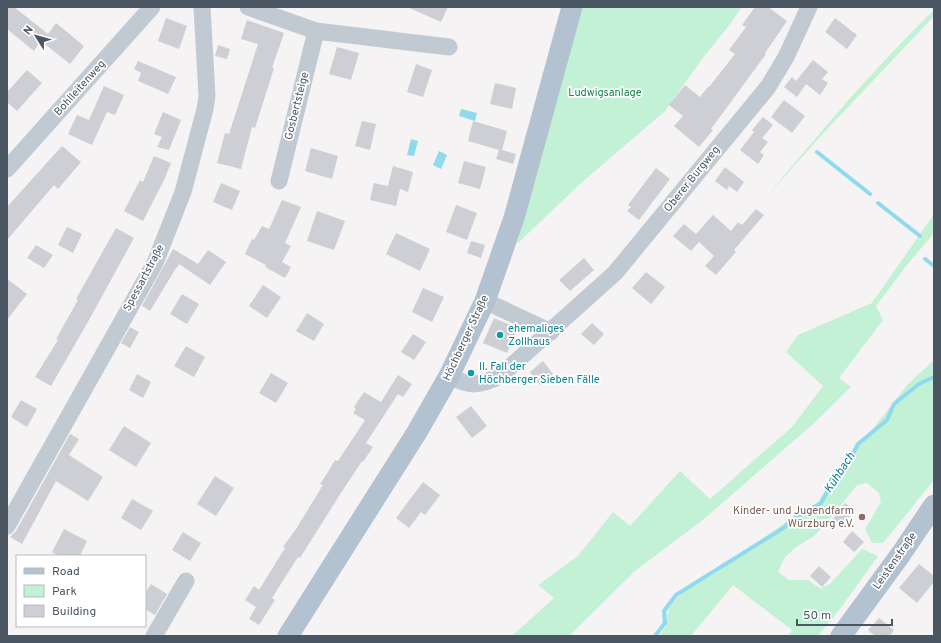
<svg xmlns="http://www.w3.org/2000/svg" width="941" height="643" font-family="Overpass,sans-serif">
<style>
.green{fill:#c3f1d5}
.water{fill:#90daee}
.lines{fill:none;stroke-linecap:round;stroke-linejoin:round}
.stream{stroke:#90daee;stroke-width:4}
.building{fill:#cdcfd5}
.minor{stroke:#c1cad2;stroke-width:17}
.major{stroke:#b3c2d1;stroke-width:21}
.culture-dot{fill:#0f9aa8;stroke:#fff;stroke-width:1.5}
.education-dot{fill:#8d6e63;stroke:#fff;stroke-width:1.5}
.labels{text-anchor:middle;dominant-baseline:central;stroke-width:3.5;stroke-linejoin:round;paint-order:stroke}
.street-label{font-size:11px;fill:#4a5661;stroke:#fff}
.park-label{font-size:11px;fill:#17864f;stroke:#fff}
.culture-label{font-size:11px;fill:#0d838f;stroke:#fff;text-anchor:start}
.education-label{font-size:11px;fill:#785e54;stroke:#fff;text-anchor:end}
.water-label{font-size:12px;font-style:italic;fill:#0c7c9b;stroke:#fff}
</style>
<rect width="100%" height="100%" fill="#f5f3f3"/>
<!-- green -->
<path class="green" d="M581,7h161l-15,21 -25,31 -37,52 -84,72 -64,61z
M934,10v6l-116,123 -50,56c53,-64 106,-127 166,-185z
M934,214v19l-27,32 -31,41 7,14 -44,58 12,9 -38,37 -109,95 -69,52 -66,65h-57l42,-38 -16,-13 40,-29 35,-44 17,14 50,-55 30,28 82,-72 31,-41 -37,-34 12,-17 74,-32z
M934,360v120l-51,63h-11l-7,-14 16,-27 -2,-9 -12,-10 -10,2 -28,35 -15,16 -19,12 -10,9 -7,15 11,8h19l16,11 -3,-3 9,-4 32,-35 16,7 -38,53 -22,27h-30l4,-6 -59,-45 -42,51h-32l7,-10 1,-11 3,-9 11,-12 35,-21 81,-59 19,-9 32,-48 28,-32 31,-40z"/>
<!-- water -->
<path class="water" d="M461,109l16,4 -2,8 -16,-5z
M411,139l7,2 -4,15 -7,-1z
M439,151l8,4 -6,14 -8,-4z"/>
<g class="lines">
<!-- stream -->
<path class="stream" d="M817,152l53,42
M878,203l42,33
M925,259l9,7
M655,636l10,-13 -1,-12 12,-16 109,-68 5,-6 31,-18 20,-36 10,-10 7,-13 29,-24 7,-16 25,-20 15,-7"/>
</g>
<!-- building -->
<path class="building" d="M7,7h7l34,27 8,-11 28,23 -14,18 -29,-23 -7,10 -27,-22z
M407,7h41l-7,15z
M755,7h13l19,14 -22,32 1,1 -55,75 2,1 -14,17 -25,-21 9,-10 -14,-11 16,-20 15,12 8,-10h1l26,-33 -6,-4 17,-23 -4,-2z
M166,18l21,8 -8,23 -21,-8z
M835,18l22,17 -10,14 -22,-17z
M247,20l37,13 -12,35h2l-19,60 -3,-1 -11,42 -24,-6 8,-30 4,1 29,-90 -17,-5z
M218,45l12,4 -3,10 -12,-3z
M337,47l22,6 -8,27 -22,-6z
M813,60l15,12 -6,7 6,4 -8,12 -14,-11 -9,13 -13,-10 8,-10 4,4z
M138,61l38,16 -8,17 -30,-13 3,-8 -7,-4z
M416,64l16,6 -9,27 -16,-5z
M27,70l15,13 -25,28 -10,-9v-10z
M495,83l21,5 -4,21 -22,-5z
M104,86l20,9 -9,20 -8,-3 -15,33 -24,-11 9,-19 12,5z
M784,100l21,16 -13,17 -21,-16z
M163,112l18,8 -12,30 -12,-3 5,-10 -8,-3z
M763,117l10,8 -11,13 6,4 -8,10 4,3 -6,9 -18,-14 14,-18 -2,-2z
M362,121l14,3 -6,26 -15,-4z
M473,121l34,10 -5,19 14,4 -3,10 -17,-5 3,-9 -31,-9z
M62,146l19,16 -23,27 -4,-4 -47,55v-33z
M311,148l27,8 -6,23 -27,-8z
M154,156l17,7 -7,17 -21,41 -19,-10 16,-31 3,2z
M464,161l22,6 -6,22 -22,-6z
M393,166l20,6 -5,20 -8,-3 -4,17 -26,-6 4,-17 14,3z
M725,167l19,15 -7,10 -8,-6 -2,4 -12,-9z
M656,168l14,11 -31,41 -12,-9 4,-4 -3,-2z
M221,183l19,8 -8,19 -19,-8z
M282,200l19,7 -16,36 6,3 -9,16 9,5 -6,11 -20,-11 1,-2 -21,-11 7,-15 2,1 8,-14 7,3z
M456,205l21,8 -10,27 -21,-8z
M756,209l8,6 -30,35 2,2 -20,23 -11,-9 9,-10 -15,-14 -8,9 -18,-15 11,-12 12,10 17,-19 18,16 7,-9 4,3z
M317,211l28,10 -11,29 -27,-9z
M67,227l15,7 -9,19 -15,-8z
M116,228l18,10 -45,82 -38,66 -16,-9 23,-37 -2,-1 22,-39 -2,-1z
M396,233l34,16 -10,22 -34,-17z
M471,241l14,4 -4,13 -14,-5z
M36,245l17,10 -9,13 -17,-10z
M173,249l25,15 10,-14 18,12 -16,23 -31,-21 -2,4h-1l-26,43 -8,-5z
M584,258l10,12 -24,21 -11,-11z
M646,272l19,15 -14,17 -19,-16z
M7,279l20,15 -20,26z
M263,285l18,12 -14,21 -18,-12z
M423,288l21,9 -12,25 -20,-10z
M182,294l17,10 -12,20 -17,-10z
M307,313l17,11 -10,17 -18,-10z
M494,318l24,10 -11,25 -24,-10z
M592,323l12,11 -10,11 -13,-11z
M130,327l9,5 -9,16 -9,-5z
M413,334l13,8 -12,18 -13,-8z
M186,346l19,11 -11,20 -20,-11z
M543,361l10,13 -13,11 -10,-13z
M271,373l17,10 -12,20 -17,-10z
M137,374l14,8 -8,16 -14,-8z
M398,375l14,9 -9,13 -5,-3 -32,49 7,4 -10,15 -1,-1 -23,35 -39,62 -2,-1 -26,41 3,2 -16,25 -10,-6 7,-12 -11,-7 9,-14 5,4 26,-42 -2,-1 13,-18 27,-44 -3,-1 8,-12 7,-12 3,1 27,-41 -12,-7 3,-4 -2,-2 10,-15 17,10z
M21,400l16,9 -10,18 -16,-10z
M471,406l16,20 -15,12 -16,-21z
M124,426l27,17 -15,24 -27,-17z
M70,434l9,5 -10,16 34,22 -15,24 -32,-20 -34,63 -12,-7 6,-6z
M215,476l19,12 -18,28 -19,-12z
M423,482l17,13 -15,20 -4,-3 -12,16 -13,-10z
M132,499l21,12 -12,19 -20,-12z
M845,503l9,7 -11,16 -10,-7z
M64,529l23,12 -7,15h-21l-7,-4z
M852,531l12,11 -10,10 -11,-10z
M183,532l18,11 -11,18 -18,-11z
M919,564l15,12v6l-17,21 -18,-15z
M819,566l12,11 -9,10 -12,-11z
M151,584l16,10 -12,21 -10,-6v-16z
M879,618l15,12 -4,6h-15l-7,-6z"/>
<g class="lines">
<!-- minor -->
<path class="minor" d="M248,7l68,24 133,16
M7,169l145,-162
M279,181l37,-150
M485,301l66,31
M449,376c21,11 30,10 51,0l115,-103 153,-186 18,-30 23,-50
M7,526l148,-263 28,-71 22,-83 2,-13 -5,-89
M154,636l32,-55"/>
<!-- major -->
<path class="major" d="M288,636l129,-204 32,-56 36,-75 29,-83 58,-211
M841,636l60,-82 33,-49"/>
</g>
<!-- markers -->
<g class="culture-dot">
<circle cx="500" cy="335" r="4"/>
<circle cx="471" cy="373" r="4"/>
</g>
<circle class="education-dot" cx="862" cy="517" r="4"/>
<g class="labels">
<!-- street labels -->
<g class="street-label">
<text transform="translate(80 88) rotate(-48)">Bohlleitenweg</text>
<text transform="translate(297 106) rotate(-76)">Gosbertsteige</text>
<text transform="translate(692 179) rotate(-51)">Oberer Burgweg</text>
<text transform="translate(144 278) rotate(-62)">Spessartstraße</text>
<text transform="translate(466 338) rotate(-65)">Höchberger Straße</text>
<text transform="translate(895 561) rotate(-55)">Leistenstraße</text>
</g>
<!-- park labels -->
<g class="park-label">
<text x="605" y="93">Ludwigsanlage</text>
</g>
<!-- culture labels -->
<g class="culture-label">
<text x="508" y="329">ehemaliges<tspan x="508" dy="13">Zollhaus</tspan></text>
<text x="479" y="367">II. Fall der<tspan x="479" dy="13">Höchberger Sieben Fälle</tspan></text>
</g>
<!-- education labels -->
<g class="education-label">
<text x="854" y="511">Kinder- und Jugendfarm<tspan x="854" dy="13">Würzburg e.V.</tspan></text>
</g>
<!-- water labels -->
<g class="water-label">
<text transform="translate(840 473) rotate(-57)">Kühbach</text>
</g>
</g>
<!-- border -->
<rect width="941" height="643" fill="none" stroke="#4a5661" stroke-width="16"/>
<!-- legend -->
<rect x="16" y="555" width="130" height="72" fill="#ffffff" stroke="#b7bbc0"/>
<rect x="24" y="568" width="20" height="6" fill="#b3c2d1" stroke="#b7bbc0"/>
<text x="52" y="575" font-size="12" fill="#4a5661">Road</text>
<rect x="24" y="585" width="20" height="12" fill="#c3f1d5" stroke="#b7bbc0"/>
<text x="52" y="595" font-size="12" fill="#4a5661">Park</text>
<rect x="24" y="605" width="20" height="12" fill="#cdcfd5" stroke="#b7bbc0"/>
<text x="52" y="615" font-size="12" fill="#4a5661">Building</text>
<!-- north arrow -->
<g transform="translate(36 36) rotate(307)" stroke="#ffffff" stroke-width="3" paint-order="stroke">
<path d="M0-3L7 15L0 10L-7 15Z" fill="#4a5661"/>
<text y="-6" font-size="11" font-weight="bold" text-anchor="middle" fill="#4a5661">N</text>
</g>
<!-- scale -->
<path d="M797 619v6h95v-6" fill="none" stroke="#4a5661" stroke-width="2"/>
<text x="803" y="619" font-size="12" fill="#4a5661" stroke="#ffffff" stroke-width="3" paint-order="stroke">50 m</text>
</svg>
